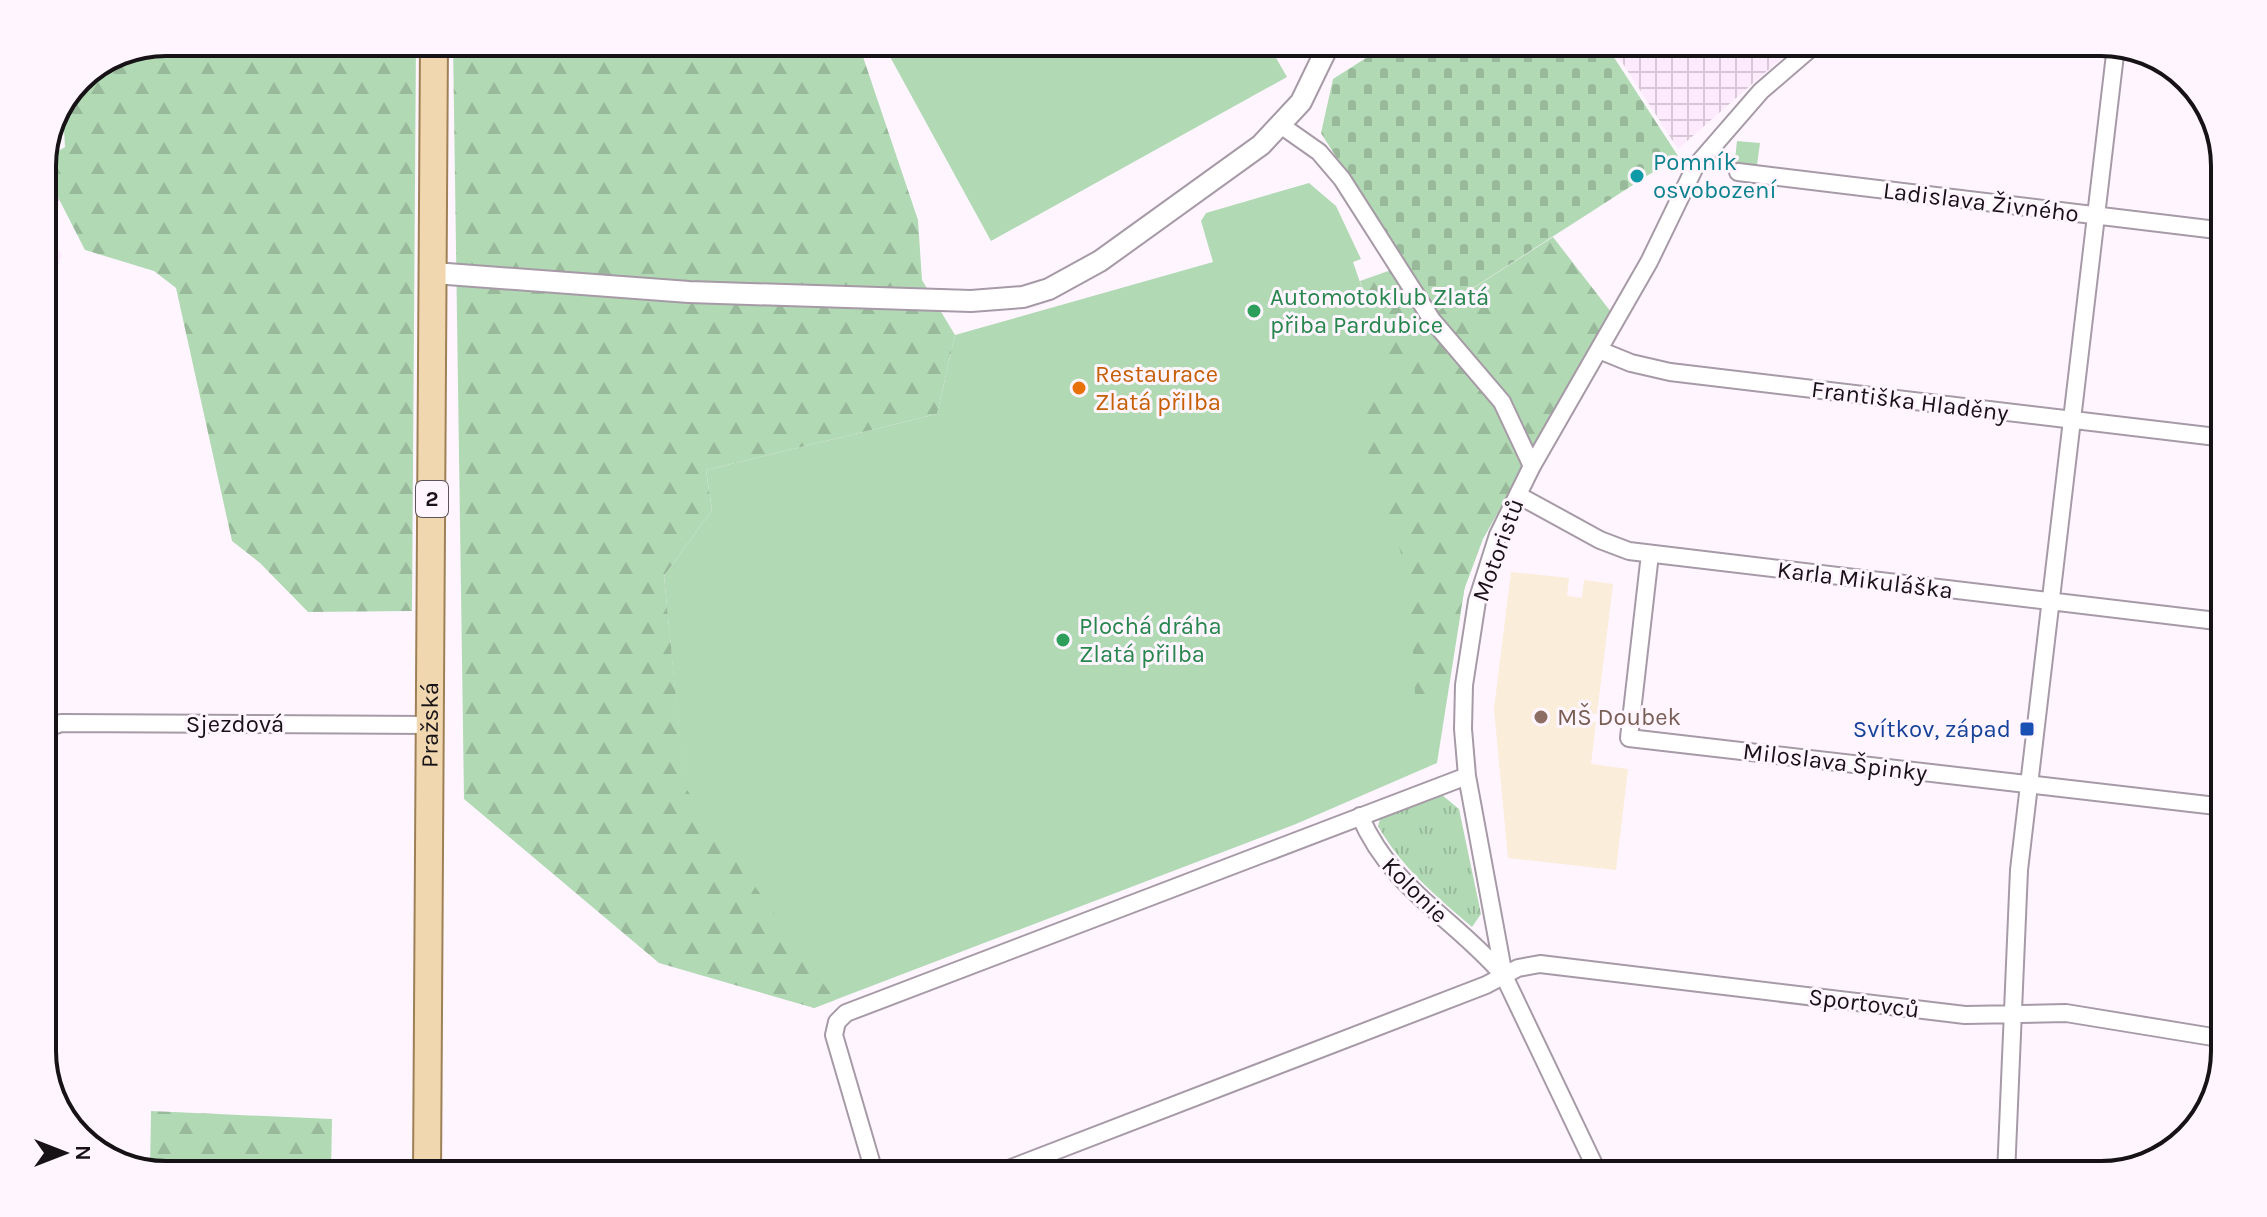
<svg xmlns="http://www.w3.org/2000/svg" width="2267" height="1217" font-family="Karla,sans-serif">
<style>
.industrial{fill:url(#industrial-grid)}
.education{fill:#faedd9}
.grass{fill:#b1d9b4}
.forest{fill:url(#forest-firs)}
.cemetery{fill:url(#cemetery-stones)}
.park{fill:url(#park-tufts)}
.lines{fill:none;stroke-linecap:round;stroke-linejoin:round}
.minor-casing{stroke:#a69aa6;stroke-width:20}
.tertiary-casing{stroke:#a69aa6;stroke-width:24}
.primary-casing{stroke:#9e8056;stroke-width:30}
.minor{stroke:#fff;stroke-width:16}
.tertiary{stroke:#fff;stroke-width:20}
.primary{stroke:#f1d7af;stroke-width:26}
.culture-dot{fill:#0f9aa8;stroke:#fff5ff;stroke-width:3}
.leisure-dot{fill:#2e9e5b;stroke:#fff5ff;stroke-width:3}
.food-dot{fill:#e8710a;stroke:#fff5ff;stroke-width:3}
.education-dot{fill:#8d6e63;stroke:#fff5ff;stroke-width:3}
.transit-dot{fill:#1a4fb4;stroke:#fff5ff;stroke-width:3}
.labels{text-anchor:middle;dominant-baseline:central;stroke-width:6;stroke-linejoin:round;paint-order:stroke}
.shield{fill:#fff5ff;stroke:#5c565c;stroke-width:2}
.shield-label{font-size:22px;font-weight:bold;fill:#161216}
.culture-label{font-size:24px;fill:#0d838f;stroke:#fff5ff;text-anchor:start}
.street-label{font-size:24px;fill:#161216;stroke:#fff5ff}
.leisure-label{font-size:24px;fill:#27864d;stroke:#fff5ff;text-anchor:start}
.food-label{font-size:24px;fill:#c56008;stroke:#fff5ff;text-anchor:start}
.education-label{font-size:24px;fill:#785e54;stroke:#fff5ff;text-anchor:start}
.transit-label{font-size:24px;fill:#164399;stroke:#fff5ff;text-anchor:end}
.rim{fill:none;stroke:#161216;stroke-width:4}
</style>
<defs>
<pattern id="industrial-grid" width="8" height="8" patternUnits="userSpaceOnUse" patternTransform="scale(2)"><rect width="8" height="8" fill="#fdeafc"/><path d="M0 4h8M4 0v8" fill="none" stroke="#d8c8d7"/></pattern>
<pattern id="forest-firs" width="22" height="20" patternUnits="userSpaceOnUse" patternTransform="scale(2)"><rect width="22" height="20" fill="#b1d9b4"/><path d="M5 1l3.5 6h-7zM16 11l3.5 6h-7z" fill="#98b99a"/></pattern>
<pattern id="cemetery-stones" width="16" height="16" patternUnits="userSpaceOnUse" patternTransform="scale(2)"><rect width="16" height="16" fill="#b1d9b4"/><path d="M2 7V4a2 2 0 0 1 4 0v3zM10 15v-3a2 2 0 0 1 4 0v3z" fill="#98b99a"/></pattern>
<pattern id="park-tufts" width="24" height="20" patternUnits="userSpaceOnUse" patternTransform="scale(2)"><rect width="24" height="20" fill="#b1d9b4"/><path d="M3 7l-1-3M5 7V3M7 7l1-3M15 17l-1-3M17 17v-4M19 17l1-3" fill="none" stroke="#98b99a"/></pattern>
</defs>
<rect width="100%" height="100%" fill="#fff5ff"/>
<!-- industrial -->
<path class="industrial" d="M1609,42h191l-122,107z
M42,189l18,1 -5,54 7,11 -10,24 -10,-1z"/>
<!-- education -->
<path class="education" d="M1511,572l58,6 -2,18 15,2 2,-18 29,4 -16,130 -9,-1 -1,8 9,1 -5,42 37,5 -12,101 -108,-12 -14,-149z"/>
<!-- grass -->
<path class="grass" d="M887,42h380l20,35 -296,164 -108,-197z
M1737,141l23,2 -5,37 -22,-2z
M1309,183l27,23 25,53 -8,3 9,26 120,190 -45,285 -141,61 -482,184 -114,-60 -36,-372 48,-66 -6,-40 231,-56 18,-79 258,-73 -12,-41 5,-8z"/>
<!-- forest -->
<path class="forest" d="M167,42h249l-4,569 -104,1 -48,-49 -28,-22 -56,-253 -22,-17 -69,-21 -43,-84v-5l23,-14 -2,-35 16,-34z
M453,42h405l60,178 4,60 33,55 -18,79 -231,56 6,40 -48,66 21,211 150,213 -21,8 -155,-45 -195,-164z
M1553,237l58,75 -128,227 -19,51 -17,104 -31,18 -7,-134 -52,-160 31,-43 -28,-94 31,-11 16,28 18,21z
M151,1111l181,8 -1,56h-164l-17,-4z"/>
<!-- cemetery -->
<path class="cemetery" d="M1391,42h213l74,114 -244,157 -113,-180 12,-54z"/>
<!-- park -->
<path class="park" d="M1442,795l17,14 22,105 -9,13c-37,-32 -70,-59 -94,-101l2,-7z"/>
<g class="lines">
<!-- minor casing -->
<g class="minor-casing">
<path id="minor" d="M1282,126l37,26 23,27 90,141 70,82 30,64
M1738,172l487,59
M1599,350l32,13 39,9 555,66
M1518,495l82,45 29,11 596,71
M1650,554l-21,184 596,69
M42,730l19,-7 369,2
M1360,816c32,74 93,101 143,159
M875,1175l-41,-140 3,-13 9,-9 621,-237
M993,1175l493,-190 32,-17 22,-4 425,51 101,-2 159,26
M1599,1175l-95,-199 -37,-200 -4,-47 1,-44 13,-84 21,-66 34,-69 117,-204 46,-95 66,-76 57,-49
M2006,1175l13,-305 97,-824"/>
</g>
<!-- tertiary casing -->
<g class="tertiary-casing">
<path id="tertiary" d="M434,273l255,19 282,9 52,-4 26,-8 51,-28 161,-116 40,-43 29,-60"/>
</g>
<!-- primary casing -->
<g class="primary-casing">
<g id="primary">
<path id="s1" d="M427,1175l7,-1133"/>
</g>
</g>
<!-- minor -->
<use href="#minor" class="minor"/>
<!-- tertiary -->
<use href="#tertiary" class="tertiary"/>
<!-- primary -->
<use href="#primary" class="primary"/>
</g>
<!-- markers -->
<circle class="culture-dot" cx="1637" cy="176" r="8"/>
<g class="leisure-dot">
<circle cx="1254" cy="311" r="8"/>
<circle cx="1063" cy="640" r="8"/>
</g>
<circle class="food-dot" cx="1079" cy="388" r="8"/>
<circle class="education-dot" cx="1541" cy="717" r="8"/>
<rect class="transit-dot" x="2019" y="721" width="16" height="16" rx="4"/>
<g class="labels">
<!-- shield labels -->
<rect class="shield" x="416" y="481" width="32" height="36" rx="6"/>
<g class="shield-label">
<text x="432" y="499">2</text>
</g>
<!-- culture labels -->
<g class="culture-label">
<text x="1653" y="162">Pomník<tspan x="1653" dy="28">osvobození</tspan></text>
</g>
<!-- street labels -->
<g class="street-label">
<text transform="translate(1981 202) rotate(7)">Ladislava Živného</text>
<text transform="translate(1910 401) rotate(7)">Františka Hladěny</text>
<text transform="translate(1498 550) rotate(-70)">Motoristů</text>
<text transform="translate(1865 580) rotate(7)">Karla Mikuláška</text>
<text x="235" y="724">Sjezdová</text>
<text stroke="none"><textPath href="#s1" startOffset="450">Pražská</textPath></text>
<text transform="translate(1835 762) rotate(7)">Miloslava Špinky</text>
<text transform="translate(1415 890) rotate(45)">Kolonie</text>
<text transform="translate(1864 1003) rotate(7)">Sportovců</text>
</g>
<!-- leisure labels -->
<g class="leisure-label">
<text x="1270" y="297">Automotoklub Zlatá<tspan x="1270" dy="28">přiba Pardubice</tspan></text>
<text x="1079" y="626">Plochá dráha<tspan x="1079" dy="28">Zlatá přilba</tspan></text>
</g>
<!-- food labels -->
<g class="food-label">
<text x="1095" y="374">Restaurace<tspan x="1095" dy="28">Zlatá přilba</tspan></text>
</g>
<!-- education labels -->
<g class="education-label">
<text x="1557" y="717">MŠ Doubek</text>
</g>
<!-- transit labels -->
<g class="transit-label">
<text x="2011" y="729">Svítkov, západ</text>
</g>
</g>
<!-- crop -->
<path d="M0 0H2267V1217H0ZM166 56H2101A110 110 0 0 1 2211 166V1051A110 110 0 0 1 2101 1161H166A110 110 0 0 1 56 1051V166A110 110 0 0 1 166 56Z" fill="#fff5ff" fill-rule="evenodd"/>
<path class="rim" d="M166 56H2101A110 110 0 0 1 2211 166V1051A110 110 0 0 1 2101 1161H166A110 110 0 0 1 56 1051V166A110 110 0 0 1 166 56Z"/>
<!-- north arrow -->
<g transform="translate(64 1153) rotate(90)" stroke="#fff5ff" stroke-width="6" paint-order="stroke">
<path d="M0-6L14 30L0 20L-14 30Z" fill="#161216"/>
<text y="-12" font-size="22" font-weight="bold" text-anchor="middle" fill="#161216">N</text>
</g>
</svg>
